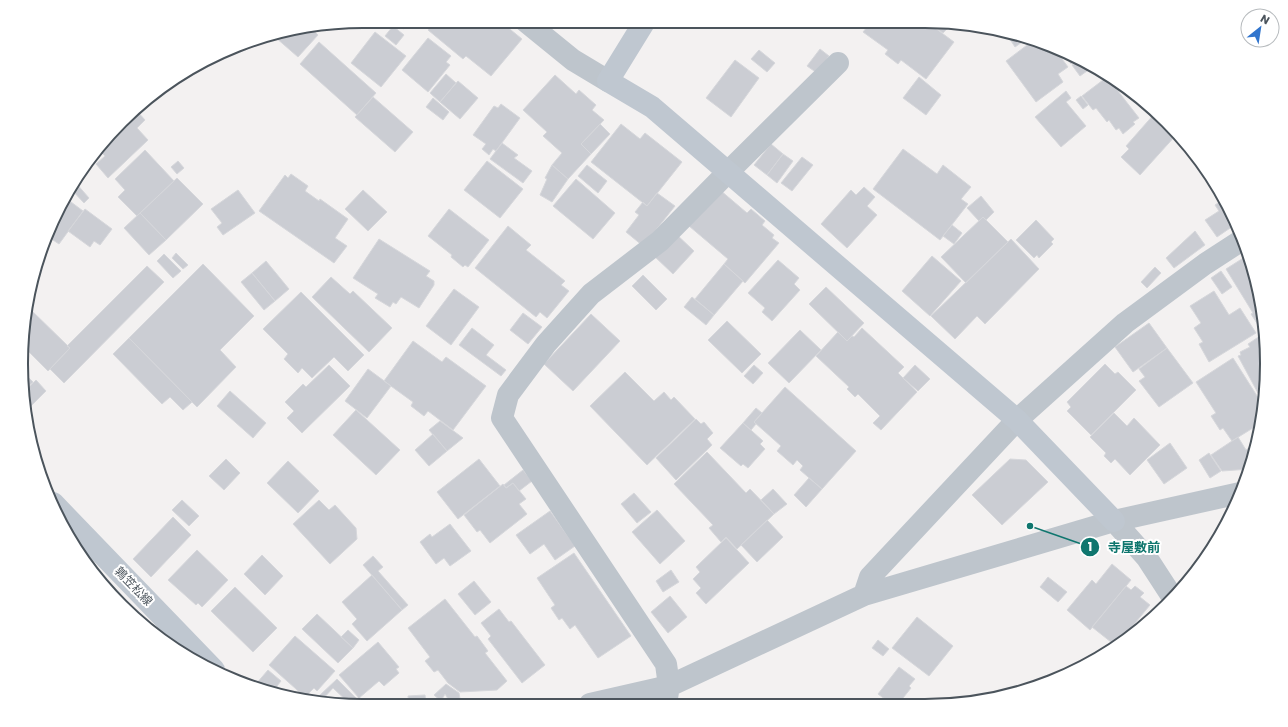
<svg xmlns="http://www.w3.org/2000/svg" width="1288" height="727" font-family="Poppins,'Noto Sans JP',sans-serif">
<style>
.building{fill:#cbcdd3;stroke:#d6d7db}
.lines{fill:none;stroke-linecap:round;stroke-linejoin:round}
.street{stroke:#bec5cc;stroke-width:22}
.secondary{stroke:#bfc7d0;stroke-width:22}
.labels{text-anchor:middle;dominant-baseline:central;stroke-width:4;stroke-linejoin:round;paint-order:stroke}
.street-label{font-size:12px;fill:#4b545c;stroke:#fff}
.rim{fill:none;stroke:#4b545c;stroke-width:2}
.leader{fill:none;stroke:#0f766e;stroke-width:1.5}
.callout-dot{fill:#0f766e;stroke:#fff;stroke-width:1.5}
.mark-label{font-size:12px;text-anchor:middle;font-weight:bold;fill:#fff}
.callout-label{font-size:13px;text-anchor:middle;font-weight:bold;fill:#0f766e;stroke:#fff;stroke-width:4;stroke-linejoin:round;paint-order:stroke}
</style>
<rect width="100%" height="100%" fill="#f3f1f1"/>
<!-- building -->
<path class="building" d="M392,21h18l-6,8z
M436,21h64l22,18 -31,37 -25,-20 -3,3 -35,-29z
M871,22h56l27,20 -28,37 -25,-19 -3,4 -13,-10 3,-4 -25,-18z
M927,22h20l6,1 -10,10z
M393,26l11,9 -8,10 -11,-9z
M312,29l6,6 -20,22 -23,-20 2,-2z
M375,32l31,24 -25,31 -30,-24z
M1006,33l22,5 -13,9z
M428,38l23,18 -5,6 4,3 -22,27 -26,-22z
M1035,39l19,9 14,19 -10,7 5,8 -27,20 -30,-41z
M319,42l57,51 -19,22 -57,-51z
M820,49l9,7 -12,17 -10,-7z
M759,50l16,13 -8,9 -16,-13z
M1062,52l16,7 -7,5z
M735,60l24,18 -28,39 -25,-19z
M1080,60l14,6 -14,10 -8,-11z
M446,74l10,9 -16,19 -10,-9z
M555,75l21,19 3,-4 17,15 -4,5 12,10 -23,24 10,10 -23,25 -16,-14 10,-12 -19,-17 4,-4 -24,-22z
M919,77l22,18 -15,20 -23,-17z
M1107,77l32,41 -6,4 2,2 -12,10 -4,-6 -3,2 -7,-10 -2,2 -11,-14 -3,2 -11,-14z
M458,81l20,17 -18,21 -20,-17z
M1066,91l5,7 -5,4 20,24 -25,21 -26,-30z
M1131,92l16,12 -5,4z
M1081,96l7,9 -5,4 -7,-9z
M373,97l40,35 -18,20 -40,-35z
M433,98l16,14 -6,8 -17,-13z
M501,104l19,14 -24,33 -3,-2 -4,6 -7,-6 4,-5 -13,-9 21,-29 4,2z
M137,111l8,9 -8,8 11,12 -40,38 -12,-14 9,-8 -5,-5z
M1156,112l21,22 -37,41 -19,-18 8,-8 -3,-3z
M600,124l10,10 -19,20 -10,-10z
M621,124l19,15 5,-6 37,29 -35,44 -56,-44z
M502,143l16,12 -4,3 18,13 -9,12 -33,-24z
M771,144l12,10 -16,21 -13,-10z
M903,149l34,25 6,-9 28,22 -10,12 7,5 -28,36 -67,-51z
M145,150l29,31 -37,35 -19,-19 7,-7 -10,-11z
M783,154l10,7 -16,22 -10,-8z
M802,157l11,8 -21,26 -11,-8z
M178,161l6,7 -7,6 -6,-7z
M487,161l36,28 -23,29 -36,-28z
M552,165l16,14 -16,23 -12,-7 7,-16 -2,-1z
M587,165l20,16 -9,12 -20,-17z
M291,174l17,12 -3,5 14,10 1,-2 28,20 -13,19 12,8 -13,17 -75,-52 26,-36 3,3z
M177,178l26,26 -37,36 -26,-27z
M576,179l39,34 -22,26 -40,-33z
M75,182l14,16 -5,5 -13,-14z
M864,187l11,10 -8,9 10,9 -30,33 -26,-24 30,-34 5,5z
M238,190l17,23 -32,22 -6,-8 5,-4 -11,-14z
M363,190l24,22 -19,19 -23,-22z
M720,190l27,23 4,-4 14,12 -3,4 12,10 -2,3 7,5 -34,40 -21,-19 4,-5 -39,-33z
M657,193l18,13 -32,40 -17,-14 13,-17 -4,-3 8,-10 4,4z
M981,196l13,16 -8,8 -3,-3 -4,4 -12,-13z
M67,199l16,12 -24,33 -9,-6z
M1224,199l8,13 4,12 -19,13 -12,-17 14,-9 -4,-6z
M85,209l27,20 -12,16 -6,-4 -4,6 -22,-16z
M449,209l40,31 -21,27 -3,-2 -2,2 -12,-10 1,-2 -24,-19z
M140,213l26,27 -17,15 -25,-27z
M983,217l25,25 -42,41 -25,-26z
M1036,220l18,19 -3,3 2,2 -14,14 -2,-3 -3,3 -18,-18z
M952,225l10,8 -8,11 -11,-8z
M508,226l23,19 -5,5 39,31 -4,4 8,6 -22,27 -7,-6 -4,5 -61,-49z
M1195,231l10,14 -31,23 -8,-10z
M674,232l20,19 -21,23 -20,-19z
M379,239l51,32 -4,5 8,5v4l-15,23 -18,-11 -5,7 -3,-2 -3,5 -15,-9 3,-4 -25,-16z
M1011,239l28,30 -54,55 -8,-8 -22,23 -24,-23z
M176,253l12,12 -5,4 -11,-11z
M164,254l17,17 -8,7 -16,-17z
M1248,255l7,20 9,55 -2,1 -11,-17 2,-1 -27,-44z
M932,256l29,25 -31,35 -28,-25z
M778,260l21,18 -5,6 6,6 -28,31 -10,-9 3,-4 -17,-15z
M266,261l23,28 -14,12 -23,-28z
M203,264l51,52 -34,34 16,17 -39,40 -68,-69z
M724,264l19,17 -29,34 -19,-16z
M147,266l17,16 -100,101 -14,-14 20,-21 -3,-2z
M1155,267l6,6 -14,15 -6,-6z
M1221,271l11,16 -10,7 -11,-16z
M252,273l23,28 -11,9 -23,-28z
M643,275l24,24 -11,11 -24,-24z
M331,277l19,17 3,-3 39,37 -23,24 -57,-55z
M826,287l38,36 -17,18 -38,-37z
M454,289l25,18 -28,38 -25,-19z
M1214,291l15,24 11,-7 16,25 -47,29 -10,-18 4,-2 -9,-14 7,-5 -11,-17z
M301,292l63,63 -16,16 -14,-14 -22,21 -10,-10 -4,5 -14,-14 4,-5 -25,-25z
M692,297l22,18 -8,10 -22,-18z
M29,308l41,40 -22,23 -23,-23z
M523,313l19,14 -14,17 -18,-14z
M591,314l29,27 -47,50 -29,-27z
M727,321l34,33 -19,19 -34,-33z
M1149,323l18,25 -34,24 -18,-25z
M472,328l22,17 -8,10 20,15 -5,6 -42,-31z
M862,328l42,39 -6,6 19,19 -36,38 -8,-7 7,-7 -22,-22 -3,3 -8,-8 2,-2 -33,-31 22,-24 9,9 5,-5 2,1z
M800,330l21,20 -32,33 -21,-20z
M1263,334l3,7 -1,48 -7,4 -20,-37 3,-1 -1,-3 10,-5 -2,-3z
M129,338l63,64 -9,8 -13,-13 -8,7 -49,-50z
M413,341l29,21 4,-5 40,29 -33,44 -25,-19 -4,5 -13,-10 2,-4 -29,-21z
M1167,348l26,35 -34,24 -20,-26 6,-4 -6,-8z
M1233,358l31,49 -3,16 -29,18 -9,-13 -3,2 -9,-14 5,-3 -20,-31z
M1105,364l10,10 3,-2 18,18 -45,45 -24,-24 4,-4 -4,-5z
M329,365l21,21 -48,47 -15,-15 7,-7 -9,-9 18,-18 3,3z
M754,365l9,8 -10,11 -9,-8z
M915,365l15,14 -12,12 -15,-13z
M368,369l23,17 -24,32 -22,-17z
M23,372l10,10 -10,9 -1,-5z
M625,372l29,29 10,-9 7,8 3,-3 21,22 -48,46 -57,-59z
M36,380l10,11 -18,18 -5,-16z
M785,387l71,64 -34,38 -22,-19 3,-4 -6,-6 -4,5 -16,-14 4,-5 -27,-24z
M230,391l36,32 -13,15 -36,-32z
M756,408l6,5 -8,9 2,2 -5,6 -8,-7z
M356,410l44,40 -24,25 -43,-40z
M1114,413l13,13 7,-8 26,27 -30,30 -15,-16 -4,4 -7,-7 2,-3 -16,-16z
M696,419l5,5 3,-2 9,11 -6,6 5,6 -36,35 -20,-22z
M440,421l23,17 -16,13 -18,-21z
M743,423l20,18 -3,3 5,5 -17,19 -5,-4 -2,2 -21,-18z
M433,434l14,17 -18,15 -14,-16z
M1238,437l8,13 4,-3 3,5 -8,6 5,9v2l-28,2 -11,-16z
M1170,443l17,25 -23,16 -17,-24z
M707,452l39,41 4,-4 24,25 -37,35 -11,-12 -5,5 -12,-14 4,-3 -39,-41z
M1209,453l12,18 -11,7 -11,-18z
M226,459l14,14 -16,17 -15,-14z
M479,459l21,27 -42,33 -21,-27z
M1010,459l16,1 22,22 -46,43 -30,-30z
M288,461l31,30 -21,22 -31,-30z
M523,470l9,11 -13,10 -6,-8 -7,5 -2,-3z
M809,478l13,11 -16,18 -12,-12z
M513,483l13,16 -7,5 8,10 -37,29 -10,-13 -3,2 -13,-17 39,-31 3,4z
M773,489l14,15 -13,10 -13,-14z
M634,493l17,19 -14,11 -16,-19z
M182,500l17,16 -10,10 -17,-16z
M319,500l10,10 6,-5 21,23 1,11 -27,25 -37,-40z
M657,510l28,31 -25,23 -28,-32z
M550,511l25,35 -20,14 -11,-16 -14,10 -14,-19z
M173,517l18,18 -40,42 -18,-18z
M767,520l16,17 -26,25 -16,-17z
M450,524l21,27 -21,15 -6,-8 -8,6 -16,-22 10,-8 2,3z
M726,538l23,25 -43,41 -10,-11 5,-5 -8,-9 7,-7 -4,-5z
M197,550l31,30 -26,27 -4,-4 -2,2 -28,-25z
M574,553l57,83 -33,22 -23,-33 -5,4 -8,-11 -3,2 -8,-12 4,-3 -18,-27z
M262,555l21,21 -18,19 -21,-21z
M373,556l10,11 -5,4 30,34 -6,5 -39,-45z
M1112,564l19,16 -41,50 -23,-20 25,-30 4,4z
M671,570l8,12 -16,10 -7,-11z
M372,575l30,35 -35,31 -15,-17 5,-5 -15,-17z
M1048,577l19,15 -9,10 -18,-15z
M474,581l17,21 -16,13 -17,-21z
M104,586l16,14h-1l-13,-11z
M1126,586l5,4 4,-4 9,7 -4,4 10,8 -34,41 -24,-19z
M235,587l42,41 -24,24 -42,-41z
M670,596l17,21 -19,16 -17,-21z
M445,599l30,38 2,-1 11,15 -3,2 22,28 -10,9 -37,2 -12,-9 -10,-13 -4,2 -9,-11 5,-4 -22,-29z
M499,609l10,13 2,-1 34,44 -23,18 -34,-44 3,-3 -10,-13z
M317,614l36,34 -15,15 -36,-34z
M917,617l36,29 -24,30 -37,-28z
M348,630l11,10 -6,8 -12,-11z
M295,636l40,35 -18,20 -3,-3 -9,9 -36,-32z
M878,640l11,9 -6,7 -11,-8z
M378,642l21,25 -3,2 3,4 -15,13 -5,-5 -20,17 -20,-23z
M899,667l16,12 -6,7 2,2 -12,15h-9l-12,-9z
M268,670l13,11 -4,5 1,2 -2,4 -18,-3 1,-2 -3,-3z
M337,679l19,19 -6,6 -17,-16 -11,12 -3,-4z
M446,684l13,9 2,12h-12l-2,-8 -2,-3 -4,7 -7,-6z
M425,695l1,9 -17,1 -1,-9z"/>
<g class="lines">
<!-- street -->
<path class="street" d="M525,21l48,39 35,21
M1114,521l33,37 26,40
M864,595l6,-18 147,-157 108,-97 80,-59 37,-24
M590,704l79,-18 195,-91 250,-74 126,-28
M666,704l3,-18 -3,-22 -164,-246 6,-23 38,-51 45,-50 69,-53 68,-69 110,-109"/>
<!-- secondary -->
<path class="secondary" d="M645,21l-37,60 44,26 365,313 97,101
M53,503l161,167"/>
</g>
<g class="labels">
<!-- street labels -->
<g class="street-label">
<text transform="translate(134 586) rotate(46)">鶉笠松線</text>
</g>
</g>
<!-- crop -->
<path d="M0 0H1288V727H0ZM363 28H925A335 335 0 0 1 1260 363V364A335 335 0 0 1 925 699H363A335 335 0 0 1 28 364V363A335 335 0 0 1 363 28Z" fill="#fff" fill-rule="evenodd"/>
<path class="rim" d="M363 28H925A335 335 0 0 1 1260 363V364A335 335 0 0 1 925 699H363A335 335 0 0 1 28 364V363A335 335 0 0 1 363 28Z"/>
<!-- callouts -->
<path class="leader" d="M1030 526L1090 547"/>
<g class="callout-dot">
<circle cx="1030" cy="526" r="4"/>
<circle cx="1090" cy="547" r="10"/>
</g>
<g class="mark-label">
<text x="1090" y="551">1</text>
</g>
<g class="callout-label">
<text x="1134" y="552">寺屋敷前</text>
</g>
<!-- north arrow -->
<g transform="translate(1260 28) rotate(30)"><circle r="19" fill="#ffffff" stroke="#b7bbbe"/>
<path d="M0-3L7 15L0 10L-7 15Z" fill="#3175cd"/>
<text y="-6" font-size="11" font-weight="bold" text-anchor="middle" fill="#4b545c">N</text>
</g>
</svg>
